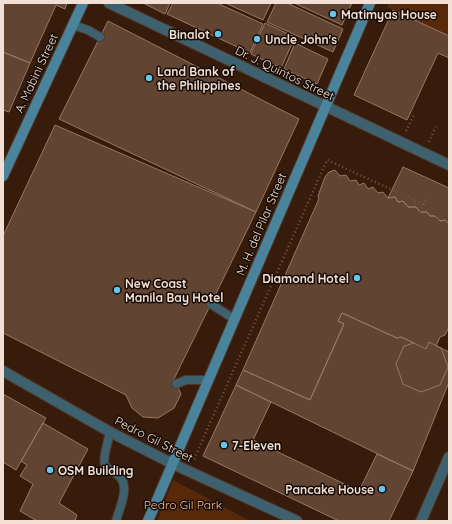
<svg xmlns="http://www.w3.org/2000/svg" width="452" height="524" font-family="Quicksand,sans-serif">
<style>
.green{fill:#572908}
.building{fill:#624433;stroke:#987765}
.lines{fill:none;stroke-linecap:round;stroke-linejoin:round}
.service-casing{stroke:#513728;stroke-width:10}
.minor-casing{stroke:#513728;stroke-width:12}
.tertiary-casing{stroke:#513728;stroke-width:12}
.secondary-casing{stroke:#513728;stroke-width:12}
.path{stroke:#705749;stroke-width:2.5;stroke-dasharray:1 3;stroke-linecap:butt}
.service{stroke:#3e6170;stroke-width:8}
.minor{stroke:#3e6170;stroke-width:10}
.tertiary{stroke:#3e6170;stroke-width:10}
.secondary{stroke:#4a839c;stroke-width:10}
.poi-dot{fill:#64c5ee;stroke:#160a04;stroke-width:1.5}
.labels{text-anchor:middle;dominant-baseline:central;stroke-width:3;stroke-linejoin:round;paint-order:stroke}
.poi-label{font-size:12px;font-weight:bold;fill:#f2e0d6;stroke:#160a04;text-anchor:start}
.street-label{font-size:12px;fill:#f2e0d6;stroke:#160a04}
.park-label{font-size:12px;fill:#f9bf9e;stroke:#160a04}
</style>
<rect width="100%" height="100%" fill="#371c0c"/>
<!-- green -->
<path class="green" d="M389,3h60v33l-62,-29z
M173,480l77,41h-93z"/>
<!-- building -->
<path class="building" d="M3,3h64l-2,6 -9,-4 -26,58 -27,-11z
M143,3h27l-5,11z
M173,3h44l46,21 -13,29 -83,-39z
M225,3h46l-8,17z
M276,3h11l56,26 -10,23 -66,-30z
M294,3h58l-10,22z
M393,10l56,26v22l-11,-5 -31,67 -53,-25z
M108,21l191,98 -43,93 -197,-93z
M265,23l30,14 -14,31 -30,-14z
M295,43l33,16 -11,25 -33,-15z
M3,52l27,11 -21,49 -6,-2z
M55,125l201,87 -82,167 7,15 -7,14 -16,10 -15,-1 -11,-9 -6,-13 -123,-62v-97z
M403,167l46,21v36l-4,-4 -5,1 -5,-5h-5l-3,-4h-7l-4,-5h-8l-5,-6 -5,1 -3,-5 -7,1z
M335,170l5,6 6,-1 4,6 6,-1 3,5 5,-2 4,6 5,-2 5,6 5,-1 5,6 7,-1 3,5 5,-1 5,6h8l4,5h7l3,4h5l5,5 5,-1 4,4v103l-4,8 -5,2 -4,9 5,2 7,19 -8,18 -19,7 -18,-8 -7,-20 8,-18 10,-3 -13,-6 -4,1 -55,-25 -4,8 6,3 -34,76 -67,-30 75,-169 1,-3 -1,-2 7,-19 4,-5z
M342,313l55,25 4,-1 25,12 3,-7 20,10v30l-36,89 -177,-86 7,-15 67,30 34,-76 -6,-3z
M236,385l35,17 -18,38 106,51 18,-37 36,17 -24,50h-50l-136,-65z
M3,394l43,24 -30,52 -13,-8z
M43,423l45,26 -29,54 18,12 -2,6h-38l-17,-10 13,-27 -13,-8 7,-11 -6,-4z"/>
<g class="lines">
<!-- service casing -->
<g class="service-casing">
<path id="service" d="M73,25l15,5 12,7
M211,304l23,15
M176,384l10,-4h22
M110,432c-1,6 -8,28 -5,33 3,5 11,8 15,12 10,11 -1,32 -4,44"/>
</g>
<!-- minor casing -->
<g class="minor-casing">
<path id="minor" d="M109,3l340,162
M421,521l28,-64"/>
</g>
<!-- tertiary casing -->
<g class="tertiary-casing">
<path id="tertiary" d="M3,371l107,61 63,32 124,57"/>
</g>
<!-- secondary casing -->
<g class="secondary-casing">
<path id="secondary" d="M3,176l80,-173
M148,521l222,-518"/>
</g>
<!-- path -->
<path class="path" d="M406,131l8,-16
M429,142l7,-16
M420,212l8,-18
M194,459l133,-299 96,44"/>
<!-- service -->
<use href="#service" class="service"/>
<!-- minor -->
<use href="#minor" class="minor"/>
<!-- tertiary -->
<use href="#tertiary" class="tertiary"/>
<!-- secondary -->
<use href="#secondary" class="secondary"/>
</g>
<!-- markers -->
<g class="poi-dot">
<circle cx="333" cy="14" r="4"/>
<circle cx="218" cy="34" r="4"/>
<circle cx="257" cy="39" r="4"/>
<circle cx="149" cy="78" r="4"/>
<circle cx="357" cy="278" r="4"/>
<circle cx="117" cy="290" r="4"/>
<circle cx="224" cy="445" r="4"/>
<circle cx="50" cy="470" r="4"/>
<circle cx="382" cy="489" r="4"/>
</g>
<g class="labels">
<!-- poi labels -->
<g class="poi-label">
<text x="341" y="14">Matimyas House</text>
<text x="210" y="34" text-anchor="end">Binalot</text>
<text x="265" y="39">Uncle John's</text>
<text x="157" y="71">Land Bank of<tspan x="157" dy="14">the Philippines</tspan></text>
<text x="349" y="278" text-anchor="end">Diamond Hotel</text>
<text x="125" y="283">New Coast<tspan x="125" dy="14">Manila Bay Hotel</tspan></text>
<text x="232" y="445">7-Eleven</text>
<text x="58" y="470">OSM Building</text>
<text x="374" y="489" text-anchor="end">Pancake House</text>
</g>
<!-- street labels -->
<g class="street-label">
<text transform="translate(36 73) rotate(-65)">A. Mabini Street</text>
<text transform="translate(285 73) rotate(26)">Dr. J. Quintos Street</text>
<text transform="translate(261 224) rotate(-67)">M. H. del Pilar Street</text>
<text transform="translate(154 439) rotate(27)">Pedro Gil Street</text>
</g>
<!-- park labels -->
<g class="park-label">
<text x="183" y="504">Pedro Gil Park</text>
</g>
</g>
<!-- border -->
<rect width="452" height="524" fill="none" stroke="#f2e0d6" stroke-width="8"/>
</svg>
